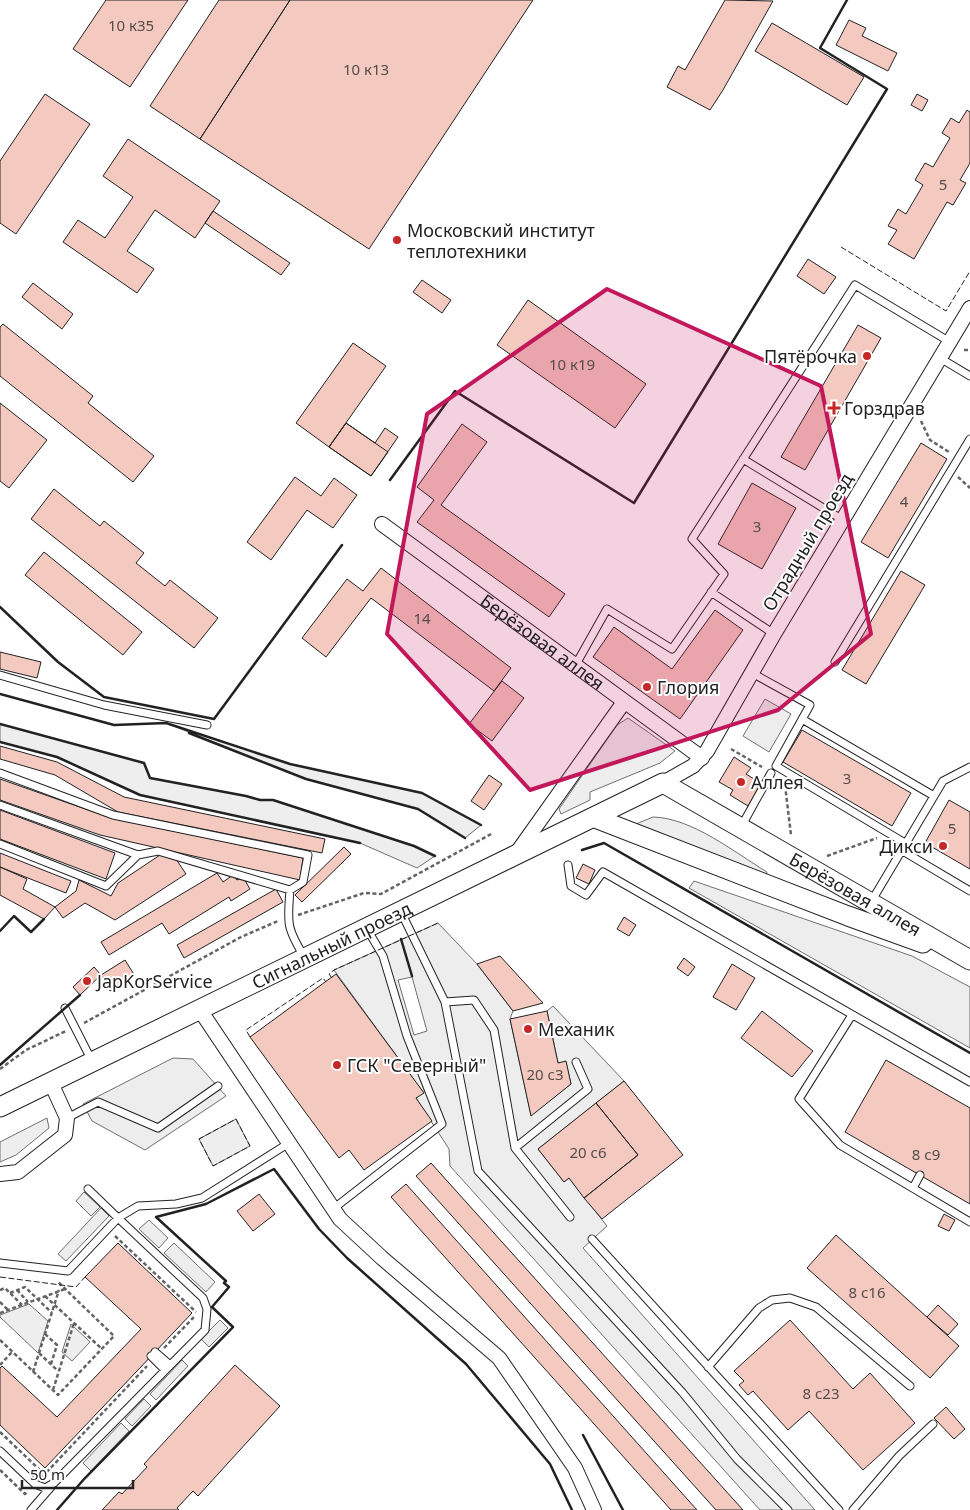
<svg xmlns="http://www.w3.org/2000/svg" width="970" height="1510" font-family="'Noto Sans',sans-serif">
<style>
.green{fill:#eee;stroke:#6f6f6f}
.parking{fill:#ededed;stroke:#6f6f6f;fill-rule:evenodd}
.building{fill:#f3c9c0;stroke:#222}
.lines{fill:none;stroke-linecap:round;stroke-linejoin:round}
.service-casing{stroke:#222;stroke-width:9}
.minor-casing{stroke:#222;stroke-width:16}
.secondary-casing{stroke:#222;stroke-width:21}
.path{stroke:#646464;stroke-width:2.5;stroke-dasharray:4 2.5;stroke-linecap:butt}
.service{stroke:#fff;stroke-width:7}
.minor{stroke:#fff;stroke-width:14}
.secondary{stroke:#fff;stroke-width:19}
.fence{stroke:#222;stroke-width:1;stroke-dasharray:6 2.5;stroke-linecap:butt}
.wall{stroke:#222;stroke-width:2.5}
.marked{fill:#c2185b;fill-opacity:0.2;stroke:#c2185b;stroke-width:4;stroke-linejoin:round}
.poi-dot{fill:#c62828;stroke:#fff;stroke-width:2}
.labels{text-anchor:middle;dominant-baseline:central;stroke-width:4;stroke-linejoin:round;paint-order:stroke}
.number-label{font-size:15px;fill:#564c4a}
.poi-label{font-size:18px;fill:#222;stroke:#fff;text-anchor:start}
.street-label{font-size:18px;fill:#222;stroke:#fff}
</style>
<rect width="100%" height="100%" fill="#fff"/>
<!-- green -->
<path class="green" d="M628,718l47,33 -15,12 -70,29v8l-29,14 -2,-5 58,-84z
M166,723l124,41 132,29 59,32 -16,13 -47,-29 -112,-30z
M0,724l144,39 6,15 96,18 14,4h13l141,46 21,10 -18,12 -57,-25 -220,-48 -83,-38 -57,-15z
M653,817c39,1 81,35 114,55l-1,4 -130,-52z
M47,1118l2,10 -33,27 -16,7v-20z
M236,1119l14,27 -37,20 -14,-27z
M29,1304l19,17 -10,32 -38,-36v-2z
M71,1324l19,18 -18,19 -10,-9z"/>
<!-- parking -->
<path class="parking" d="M765,699l26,15 -22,38 -26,-16z
M694,881l218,75 58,31v61l-281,-160z
M438,923l39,41 36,47 -3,8 21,96 40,-31 -5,-22 -8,1 -11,-52 6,-5 71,75 -86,68 26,33 5,-4 38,48 -24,22 232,262h-55l-310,-344 -1,-17 -33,-51 7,-6 -89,-122zM412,977l15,54 -13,4 -16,-55z
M173,1058l20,1 33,37 -81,54 -53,-29 -9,-17z
M84,1192l16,15 -9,9 -15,-15z
M101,1208l8,8 -43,45 -8,-7z
M149,1220l19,18 -9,10 -20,-19z
M174,1243l41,39 -9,10 -42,-39z
M220,1320l8,8 -19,19 -8,-8z
M182,1360l6,6 -32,34 -6,-6z
M144,1399l7,7 -19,20 -7,-7z
M121,1423l8,8 -38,40 -8,-8z"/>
<!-- building -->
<path class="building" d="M106,0h82l-58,87 -57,-38z
M219,0h71l-90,139 -50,-33z
M290,0h243l-164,249 -169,-110z
M725,0l48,1 -50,89 -13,20 -43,-23 11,-21 7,4z
M849,20l17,8 -4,8 35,17 -9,18 -52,-26z
M772,23l92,54 -17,28 -92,-54z
M45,94l45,30 -74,110 -16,-11v-62z
M917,94l11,6 -6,11 -11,-6z
M967,110l3,2v51l-10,17 6,3 -13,22 -6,-3 -33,57 -26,-15 9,-14 -9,-4 10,-17 8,5 17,-29 -8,-5 10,-17 8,4 17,-29 -8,-5 9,-15 8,5z
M128,139l92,62 -25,37 -40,-28 -28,41 27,18 -17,24 -74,-51 15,-22 27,18 28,-41 -30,-21z
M213,211l77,52 -9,12 -76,-52z
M808,259l28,18 -12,17 -27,-18z
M422,280l29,20 -9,13 -29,-21z
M33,283l40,31 -11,15 -40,-32z
M528,300l118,84 -31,44 -118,-83z
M3,324l90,72 -5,7 66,53 -21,26 -133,-106v-49z
M858,325l23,13 -76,132 -24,-13z
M353,343l33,23 -57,81 -33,-24z
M0,403l47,37 -38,48 -9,-7z
M346,423l29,20 10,-15 13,9 -27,39 -42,-29z
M346,423l42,29 -17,24 -42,-29z
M462,424l25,18 -46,63 124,89 -16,23 -132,-95 17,-22 -17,-13z
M921,443l26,16 -59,99 -27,-16z
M295,477l26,19 13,-18 23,17 -24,33 -26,-18 -36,50 -24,-18z
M752,483l44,25 -34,61 -44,-25z
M54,489l46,37 4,-5 40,32 -8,10 29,23 5,-6 48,38 -24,30 -163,-129z
M44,552l98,80 -19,23 -98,-80z
M381,568l130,100 -17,23 -123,-93 -45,59 -24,-19 45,-59 16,12z
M901,571l24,14 -59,99 -24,-14z
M715,610l28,20 -63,89 -87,-62 21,-30 58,42z
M0,652l41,10 -4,16 -37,-9z
M502,681l22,17 -32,43 -23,-17z
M802,730l109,63 -19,33 -109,-64z
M0,746l57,16 67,35 201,42 -3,14 -204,-41 -63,-37 -55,-16z
M734,757l17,11 -5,6 16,10 -14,22 -18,-11 3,-5 -14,-8z
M489,775l13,9 -18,26 -13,-9z
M0,779l111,39 192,40 -3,22 -200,-45 -100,-35z
M949,800l21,12v57l-45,-26z
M0,810l115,43 -9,26 -106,-40z
M344,847l7,7 -49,48 -7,-7z
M0,853l71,28 -5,12 -66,-26z
M160,855l16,4 10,15 -71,46 -30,-17 -22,15 -8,-11 21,-16 3,-11 32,16 7,-13z
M583,864l12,6 -6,14 -13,-6z
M0,867l27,12 -4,10 32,18 -11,12 -44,-24z
M217,873l6,9 10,-7 4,5 6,-3 7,12 -19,12 -2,-4 -60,37 -7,-11 -53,32 -8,-13z
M276,889l7,13 -99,56 -7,-13z
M624,917l12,8 -7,11 -12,-7z
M500,956l43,47 -30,8 -36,-47z
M684,958l11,9 -7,9 -11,-8z
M125,960l10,16 -25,15 -9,-16z
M732,964l23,14 -19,32 -23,-13z
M94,967l7,8 -21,20 -7,-8z
M336,974l88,119 -8,5 16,23 -68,49 -15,-20 -10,8 -89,-121z
M547,1011l11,52 8,-2 5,23 -40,32 -21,-97z
M762,1011l51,40 -21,26 -51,-39z
M886,1060l84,48v96l-125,-72z
M624,1081l59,74 -81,64 -18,-21 54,-43 -42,-52z
M596,1103l42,52 -54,43 -15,-20 -5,4 -26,-33z
M431,1163l312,347h-27l-300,-334z
M406,1184l291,326h-26l-280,-313z
M259,1194l16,20 -22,17 -16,-20z
M944,1214l11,6 -6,11 -11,-5z
M836,1235l123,111 -29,32 -123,-110z
M118,1243l74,70 -147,155 -45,-43v-57l2,-2 55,51 84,-88 -56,-52z
M938,1305l20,19 -10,11 -21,-18z
M790,1320l63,69 17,-16 45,50 -52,47 -54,-59 -21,19 -35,-39 -5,4 -9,-10 5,-4 -10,-10z
M235,1365l45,41 -82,90 -5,-5 -16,17 2,2h-77l17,-18 3,2 25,-27 -3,-3z
M946,1407l19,22 -11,10 -20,-21z"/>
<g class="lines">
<!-- service casing -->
<g class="service-casing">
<path id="service" d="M940,358l30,18
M743,459l100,61
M711,592l63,42
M835,662l135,-223
M575,666l32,-57 65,40 52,-75 -32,-35 163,-254 95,57
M752,673l58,32 -34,61 129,77
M0,675l104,30 103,20
M802,719l132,77
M0,773l113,42 195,40 -5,27 -13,8 -132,-39 -20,4 -138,-50
M741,827l30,-54
M0,844l106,42 32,-31
M901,850l69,41
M568,865l3,21 15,9 17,-23 367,210
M290,890c-3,34 -3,39 15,68
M871,902l72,-121 27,-14
M401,912l44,90 33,169 204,221 55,67 51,51
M445,1002l29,-2 20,30 21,118 55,69
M65,1008l27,53
M852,1015l-53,84 41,46 130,77
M67,1118l31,-16 60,26 60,-42
M515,1148l73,-59 -12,-27
M913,1188l7,-13
M88,1189l30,29 20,-12 38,-2 26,-6 87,-55
M333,1209l109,-85 -35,-88 -24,-80 -16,-27
M592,1239l247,271
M0,1263l68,8 50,-53 85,80 4,11 -2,21 -151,153 -9,5 -10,-4 -35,-33
M155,1352l15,13
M151,1356l14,14
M708,1367l51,-59 13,-8 18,-2 26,9 94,79
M31,1510l20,-23
M853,1510l46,-54 34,-32"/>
</g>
<!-- minor casing -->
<g class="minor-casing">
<g id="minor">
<path id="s1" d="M382,524l320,234"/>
<path d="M663,783l30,-17 14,-15 67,-117 196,-326"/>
<path d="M516,854l108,-152"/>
<path d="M200,1010l140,209 42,39 117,100 76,110 19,42"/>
<path d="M0,1174l18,-2 47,-37 2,-17 -16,-35"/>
</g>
</g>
<!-- secondary casing -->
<g class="secondary-casing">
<g id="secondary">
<path d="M595,818l253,98 75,27"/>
<path id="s2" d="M0,1107l663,-324 307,177"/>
</g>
</g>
<!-- path -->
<path class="path" d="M964,350h6
M921,421l9,19 19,12
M958,477l12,11
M731,749l31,18
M785,785l6,50
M827,856l50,-18
M298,915l66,-22 17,1 112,-61
M84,1023l157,-86 37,-16
M0,1069l26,-19 40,-19
M115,1236l81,76
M0,1290l5,-2 17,17
M17,1290l11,12
M10,1293l15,-6 27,26
M45,1296l57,53
M0,1302l8,8
M0,1313l65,-24
M45,1334l12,11 -6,19
M0,1340l58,55 56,-59 -57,-55
M164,1348l31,-32
M39,1353l19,18
M0,1365l12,-13
M33,1372l26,-82
M53,1390l21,-67
M0,1432l44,42
M0,1470l25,24 3,-3
M42,1477l105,-111"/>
<!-- service -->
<use href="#service" class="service"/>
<!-- minor -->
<use href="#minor" class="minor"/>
<!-- secondary -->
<use href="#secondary" class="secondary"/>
<!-- fence -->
<path class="fence" d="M841,247l105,64 24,-40
M332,978l-3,-4 5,-4 104,-47
M250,1037l-4,-7 77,-52 3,4
M236,1119l14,27 -37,20 -14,-27z
M0,1277l76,10 9,-10"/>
<!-- wall -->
<path class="wall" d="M390,480l65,-89 179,112 253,-414 -67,-41 27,-48
M0,607l58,55 46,35 110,22 128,-174
M0,694l114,31 52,-2 124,41 132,29 59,32
M0,724l144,39 6,15 96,18 14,4h13l141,46 21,10
M189,733l117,46 112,30 47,29
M0,742l57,15 83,38 220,48
M582,850l22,-7 366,210
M0,931l14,-15 17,16 13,-13
M401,939l11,37
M0,1065l80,-70
M583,1435l40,75
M57,1510l28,-32 148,-151 -21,-20 17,-20 -5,-4 2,-2 -70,-64 50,-13 68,-35 45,60 28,29 119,106 84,100 22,46"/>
</g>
<!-- marked area -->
<path class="marked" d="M607,289l214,97 50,248 -93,76 -248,80 -143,-156 40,-220z"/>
<!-- markers -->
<g class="poi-dot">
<circle cx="397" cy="240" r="5"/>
<circle cx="867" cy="356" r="5"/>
<path d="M831.5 400.5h5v5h5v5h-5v5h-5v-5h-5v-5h5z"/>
<circle cx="647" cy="687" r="5"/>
<circle cx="741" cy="782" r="5"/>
<circle cx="943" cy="846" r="5"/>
<circle cx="87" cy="981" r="5"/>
<circle cx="528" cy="1029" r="5"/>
<circle cx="337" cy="1065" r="5"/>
</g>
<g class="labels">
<!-- number labels -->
<g class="number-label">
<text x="131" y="25">10 к35</text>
<text x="366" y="69">10 к13</text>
<text x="943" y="184">5</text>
<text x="572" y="364">10 к19</text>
<text x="904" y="501">4</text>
<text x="757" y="526">3</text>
<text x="422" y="618">14</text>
<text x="847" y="778">3</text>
<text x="952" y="828">5</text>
<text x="545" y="1074">20 с3</text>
<text x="588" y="1152">20 с6</text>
<text x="926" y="1154">8 с9</text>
<text x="867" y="1292">8 с16</text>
<text x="821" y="1393">8 с23</text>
</g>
<!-- poi labels -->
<g class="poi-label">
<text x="407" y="230">Московский институт<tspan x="407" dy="21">теплотехники</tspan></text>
<text x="857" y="356" text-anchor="end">Пятёрочка</text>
<text x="844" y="408">Горздрав</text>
<text x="657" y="687">Глория</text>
<text x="751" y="782">Аллея</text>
<text x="933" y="846" text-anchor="end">Дикси</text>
<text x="97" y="981">JapKorService</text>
<text x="538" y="1029">Механик</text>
<text x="347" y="1065">ГСК "Северный"</text>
</g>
<!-- street labels -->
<g class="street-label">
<text transform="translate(807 542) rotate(-59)">Отрадный проезд</text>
<text stroke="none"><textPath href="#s1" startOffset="199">Берёзовая аллея</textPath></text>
<text stroke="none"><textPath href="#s2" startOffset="960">Берёзовая аллея</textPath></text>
<text stroke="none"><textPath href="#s2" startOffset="369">Сигнальный проезд</textPath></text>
</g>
</g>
<!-- scale -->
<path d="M22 1480v8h111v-8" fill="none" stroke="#222222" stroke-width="2.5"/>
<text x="30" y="1480" font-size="15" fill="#222222" stroke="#ffffff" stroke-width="4" paint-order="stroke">50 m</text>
</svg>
